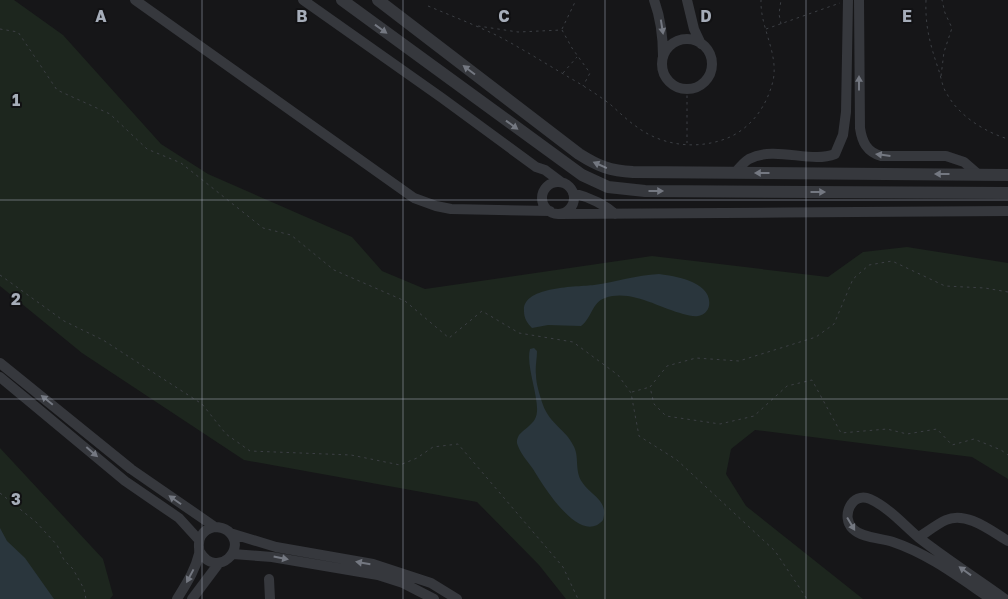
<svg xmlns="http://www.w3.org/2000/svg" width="1008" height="599" font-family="'Golos Text',sans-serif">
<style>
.green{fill:#1d261e}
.water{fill:#2a363d}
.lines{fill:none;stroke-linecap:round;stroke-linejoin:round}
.path{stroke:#3c3f44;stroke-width:1;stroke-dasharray:2.5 4;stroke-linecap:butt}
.minor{stroke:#36383d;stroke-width:10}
.tertiary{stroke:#36383d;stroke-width:12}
.oneway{fill:#747881}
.grid{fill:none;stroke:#a6adb9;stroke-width:1;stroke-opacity:0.55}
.grid-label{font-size:16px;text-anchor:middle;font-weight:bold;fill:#a6adb9;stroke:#111113;stroke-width:4;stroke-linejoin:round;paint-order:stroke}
</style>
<rect width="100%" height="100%" fill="#161618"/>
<!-- green -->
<path class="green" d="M0,0h14l49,35 98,109 47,30 144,63 30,34 43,18 227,-33 176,21 35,-25 44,-5 101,16v216l-36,-22 -217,-27 -24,19 -5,25 20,32 117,93h-297l-27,-34 -62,-63 -233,-42 -162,-107 -82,-67z
M0,448l103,111 10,36 -3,4h-110z"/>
<!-- water -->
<path class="water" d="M659,274c16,2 54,8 50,32 -1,5 -5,9 -11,10 -4,1 -10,-1 -15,-2 -24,-6 -52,-25 -78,-16 -13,4 -13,20 -24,28l-33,-1 -16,3c-5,-5 -8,-10 -8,-17 -2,-25 53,-24 70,-26 22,-3 42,-10 65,-11z
M534,348l3,3c0,8 -2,16 -1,24 0,9 4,21 7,30 7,19 23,25 30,40 7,11 1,25 9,37 9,14 27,18 21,38 -23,27 -60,-35 -70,-51 -5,-7 -12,-15 -15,-23 -2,-4 -1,-7 1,-11 5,-6 12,-9 16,-16 8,-14 -10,-51 -5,-70z
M0,528l7,13 18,17 29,41h-54z"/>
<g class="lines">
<!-- path -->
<path class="path" d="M926,0c-1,26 4,44 12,68 3,8 4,19 9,26 12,22 38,38 61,45
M428,6c24,10 47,19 70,30 21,11 42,24 62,36 17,10 36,21 51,33 9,8 17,16 26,22 27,20 63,23 93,10 23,-11 37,-32 43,-56 6,-28 -13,-53 -12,-81
M781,24l-2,-10 2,-14
M478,26l40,6 44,-2
M0,29l18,3 39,58 53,24 37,35 34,14 82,65 28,7 43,35 71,31 44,37 33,-27 37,22 54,9 45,33 13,18 8,43 38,24 98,91 32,48
M562,29l14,-29
M766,29l74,-26
M562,30l10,18 18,25 -7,13
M563,73l14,-16
M941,76l3,-24 8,-24 -7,-15 -3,-13
M687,89v54
M0,275l64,46 39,19 99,64 24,30 24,17 101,4 49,10 17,-7 16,-11 25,-3 105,123 15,32
M1008,292l-23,-4 -40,-2 -53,-25 -23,4 -16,14 -19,45 -18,13 -77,24 -43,-3 -29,8 -17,21 4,17 12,12 54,8 34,-8 33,-30 25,-6 29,53 46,-4 20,5 30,-5 15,16 22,-6 27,11 7,5
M632,392l18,-5
M0,493l36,29 21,23 7,15 9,9 11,20 2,10"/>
<!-- minor -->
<path class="minor" d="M135,0l279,198 22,8 15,3 99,2
M303,0l139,98 94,69 9,3 16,12
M654,0c7,19 9,36 9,56
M687,0l7,29 7,15
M859,0l1,128c2,14 7,24 21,28h65l18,6 15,13
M662 64a25 25 0 1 1 50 0a25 25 0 1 1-50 0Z
M735,173c4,-5 9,-11 14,-14 27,-14 61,5 86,-5l8,-19 3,-23 2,-112
M542 198a16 16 0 1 1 32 0a16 16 0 1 1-32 0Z
M573,193c15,4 30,10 42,21
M559,214c150,0 299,-3 449,-3
M0,363l131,106 84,58
M0,377l125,104 54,37 20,22
M230,533l46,14 97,17 58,19 26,16
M919,537c8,-5 18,-13 27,-17 21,-9 45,11 62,21
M233,554l39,3 106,18 25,8 31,16
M269,579l1,20
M177,599c9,-15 18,-28 22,-45 1,-6 -2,-12 2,-18 3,-5 8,-8 13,-9 5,0 10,1 14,4 21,17 -11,49 -28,21
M192,599l27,-36
M991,599c-31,-21 -62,-45 -98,-57 -12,-4 -31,-4 -40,-13 -13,-12 -1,-38 17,-30 18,8 33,25 48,38 28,22 58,41 87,62"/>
<!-- tertiary -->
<path class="tertiary" d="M342,0l240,175 26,12 37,4 363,2
M378,0l201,154c19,12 31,17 54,18l375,3"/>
</g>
<!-- one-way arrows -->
<defs><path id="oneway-solid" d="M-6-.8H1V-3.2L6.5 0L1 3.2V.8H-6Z" transform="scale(1.25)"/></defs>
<g class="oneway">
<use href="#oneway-solid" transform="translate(662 27) rotate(81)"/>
<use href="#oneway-solid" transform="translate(381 29) rotate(36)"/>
<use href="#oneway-solid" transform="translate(469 70) rotate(-143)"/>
<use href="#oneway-solid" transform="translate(859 83) rotate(-90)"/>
<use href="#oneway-solid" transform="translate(512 125) rotate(36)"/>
<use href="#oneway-solid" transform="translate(883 155) rotate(-173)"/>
<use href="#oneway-solid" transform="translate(600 165) rotate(-156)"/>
<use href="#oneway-solid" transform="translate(762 173) rotate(-180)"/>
<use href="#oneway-solid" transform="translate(942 174) rotate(-180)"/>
<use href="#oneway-solid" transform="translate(656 191)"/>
<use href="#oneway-solid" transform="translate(818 192)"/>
<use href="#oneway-solid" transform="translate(47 400) rotate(-141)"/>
<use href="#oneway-solid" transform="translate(92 452) rotate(41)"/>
<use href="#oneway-solid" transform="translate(175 500) rotate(-145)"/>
<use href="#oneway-solid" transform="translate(851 524) rotate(59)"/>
<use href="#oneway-solid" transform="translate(281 558) rotate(11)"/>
<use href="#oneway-solid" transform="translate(363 563) rotate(-170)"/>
<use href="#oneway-solid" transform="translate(965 571) rotate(-144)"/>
<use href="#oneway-solid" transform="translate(190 576) rotate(118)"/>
</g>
<!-- grid -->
<path class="grid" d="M202,0v599M403,0v599M605,0v599M806,0v599M0,200h1008M0,399h1008"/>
<g class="grid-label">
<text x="101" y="22">A</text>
<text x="302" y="22">B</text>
<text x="504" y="22">C</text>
<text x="706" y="22">D</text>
<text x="907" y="22">E</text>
<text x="16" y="106">1</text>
<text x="16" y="305">2</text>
<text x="16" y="505">3</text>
</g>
</svg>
